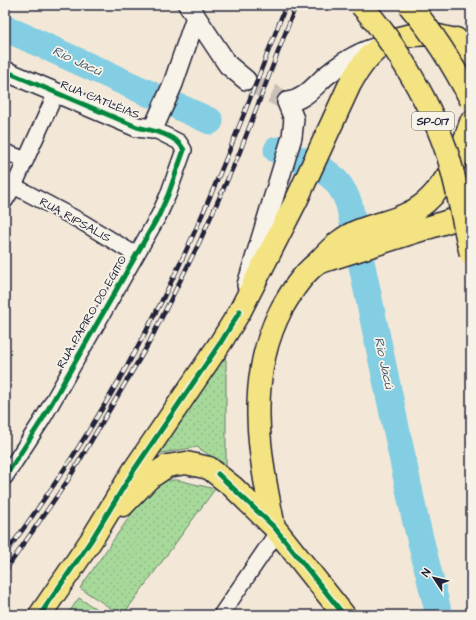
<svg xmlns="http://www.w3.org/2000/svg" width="476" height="620" font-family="'Architects Daughter',sans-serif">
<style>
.grass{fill:url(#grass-dots);stroke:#647e6a}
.garden{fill:#a7d99a;stroke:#647e6a}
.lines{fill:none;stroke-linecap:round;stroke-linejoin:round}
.river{stroke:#83cee3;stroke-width:27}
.tertiary-tunnel{stroke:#c9c0b8;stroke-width:19;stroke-dasharray:19 10;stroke-linecap:butt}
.minor-casing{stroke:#22223b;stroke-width:18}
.tertiary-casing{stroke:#22223b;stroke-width:22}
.primary-casing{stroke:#22223b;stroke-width:25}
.minor{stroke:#f7f3e8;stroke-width:15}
.tertiary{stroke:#f7f3e8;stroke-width:19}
.primary{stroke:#f4e382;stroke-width:22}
.rail-casing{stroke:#22223b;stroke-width:4.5}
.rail{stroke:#f7f3e8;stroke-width:3;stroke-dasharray:9;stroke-linecap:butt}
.trunk-bridge-casing{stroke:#22223b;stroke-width:25;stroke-linecap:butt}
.trunk-bridge{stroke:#f4e382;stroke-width:22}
.cycleway-casing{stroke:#f7f3e8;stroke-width:8}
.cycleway{stroke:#00873e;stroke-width:5}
.labels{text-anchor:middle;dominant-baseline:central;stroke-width:3.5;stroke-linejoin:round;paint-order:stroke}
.shield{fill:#f7f3e8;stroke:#62616f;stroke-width:1}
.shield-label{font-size:11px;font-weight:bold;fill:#22223b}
.street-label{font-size:12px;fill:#22223b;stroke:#f7f3e8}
.water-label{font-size:13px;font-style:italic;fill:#3f566d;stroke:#f7f3e8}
</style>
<defs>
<pattern id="grass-dots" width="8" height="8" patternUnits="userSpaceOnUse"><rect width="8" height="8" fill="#a7d99a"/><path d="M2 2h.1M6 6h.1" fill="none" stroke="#8fba86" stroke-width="1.8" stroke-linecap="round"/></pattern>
</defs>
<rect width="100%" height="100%" fill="#f3e8d7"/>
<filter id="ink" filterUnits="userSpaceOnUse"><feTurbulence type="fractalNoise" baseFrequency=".025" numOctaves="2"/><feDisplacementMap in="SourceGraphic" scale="8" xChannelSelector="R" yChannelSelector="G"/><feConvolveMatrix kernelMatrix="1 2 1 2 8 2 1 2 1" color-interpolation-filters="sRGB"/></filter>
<g filter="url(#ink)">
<!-- grass -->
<path class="grass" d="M225,357l1,4v105l-29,-19 -41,7z
M159,480h19l37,9 -92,126h-2l-41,-27 66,-95z"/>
<!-- garden -->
<path class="garden" d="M79,598l27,17h-39z"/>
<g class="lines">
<!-- river -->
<path class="river" d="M5,28l145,66
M179,107l31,14
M277,150c33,15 59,17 72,54l66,314 24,97"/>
<!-- tertiary-tunnel -->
<path class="tertiary-tunnel" d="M246,80l38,20"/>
<!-- minor casing -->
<g class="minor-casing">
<path id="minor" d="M5,152l21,8
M14,186l68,36 54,33
M5,201l9,-15 42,-93
M5,477l37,-57 117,-205 9,-20 16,-45 -5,-8 -26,-13
M221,615l57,-84"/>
</g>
<!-- tertiary casing -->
<g class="tertiary-casing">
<path id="tertiary" d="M188,5l40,60 18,15
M5,71l132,56 16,2 20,-45 23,-67
M287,102c18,-2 28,-17 40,-27 16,-13 32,-23 51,-28
M247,285l45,-148 2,-18 -7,-17"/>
</g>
<!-- primary casing -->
<g class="primary-casing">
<path id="primary" d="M456,39l9,14 6,15
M319,261c12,-13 24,-25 41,-31 16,-6 34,-9 49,-17 33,-15 52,-59 62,-91
M123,505l26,-27 18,-12 19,-3 23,5 24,19 41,40 70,88
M274,527c-15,-73 -29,-149 8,-219 10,-17 19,-32 35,-45l154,-49
M40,615l52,-76 42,-69 87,-128 19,-31 57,-112 53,-115c8,-14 18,-30 32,-38 27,-17 62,-14 89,2"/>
</g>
<!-- minor -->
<use href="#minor" class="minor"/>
<!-- tertiary -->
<use href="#tertiary" class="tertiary"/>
<!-- primary -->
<use href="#primary" class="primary"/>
<!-- rail casing -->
<g class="rail-casing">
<path id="rail" d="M5,554c66,-89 124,-184 172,-284 41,-86 75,-176 109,-265
M5,571l63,-91 81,-137 50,-100 40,-89 57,-149"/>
</g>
<!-- rail -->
<use href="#rail" class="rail"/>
<!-- trunk-bridge casing -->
<g class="trunk-bridge-casing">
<path id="trunk-bridge" d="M361,5c34,37 72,103 87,151 10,32 15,66 23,98
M409,5c25,29 45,61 62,95"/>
</g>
<!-- trunk-bridge -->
<use href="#trunk-bridge" class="trunk-bridge"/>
<!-- cycleway casing -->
<g class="cycleway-casing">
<path id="cycleway" d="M5,71l132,56c16,4 39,7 47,23l-16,45 -9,20 -117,205 -37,57
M218,474l56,53 70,88
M40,615l52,-76 42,-69 87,-128 19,-31"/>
</g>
<!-- cycleway -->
<use href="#cycleway" class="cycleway"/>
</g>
</g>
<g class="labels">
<!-- shield labels -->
<rect class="shield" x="412" y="112" width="42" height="18" rx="3"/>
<g class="shield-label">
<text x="433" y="121">SP-017</text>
</g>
<!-- street labels -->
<g class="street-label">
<text transform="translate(100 100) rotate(22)">RUA CATLÉIAS</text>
<text transform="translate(75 220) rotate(29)">RUA RIPSALIS</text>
<text transform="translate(92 312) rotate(-60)">RUA PAPIRO DO EGITO</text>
</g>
<!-- water labels -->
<g class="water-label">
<text transform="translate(77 61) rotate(25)">Rio Jacú</text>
<text transform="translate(384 363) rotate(78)">Rio Jacú</text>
</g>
</g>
<!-- margin -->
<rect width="476" height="620" fill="none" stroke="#f7f3e8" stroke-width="20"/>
<rect x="10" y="10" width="456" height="600" fill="none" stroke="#22223b" stroke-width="1.5" filter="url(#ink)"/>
<!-- north arrow -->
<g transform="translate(434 578) rotate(305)" stroke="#f7f3e8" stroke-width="3" paint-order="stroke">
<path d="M0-3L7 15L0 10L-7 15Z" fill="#22223b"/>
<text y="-6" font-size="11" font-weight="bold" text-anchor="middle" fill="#22223b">N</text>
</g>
</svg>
